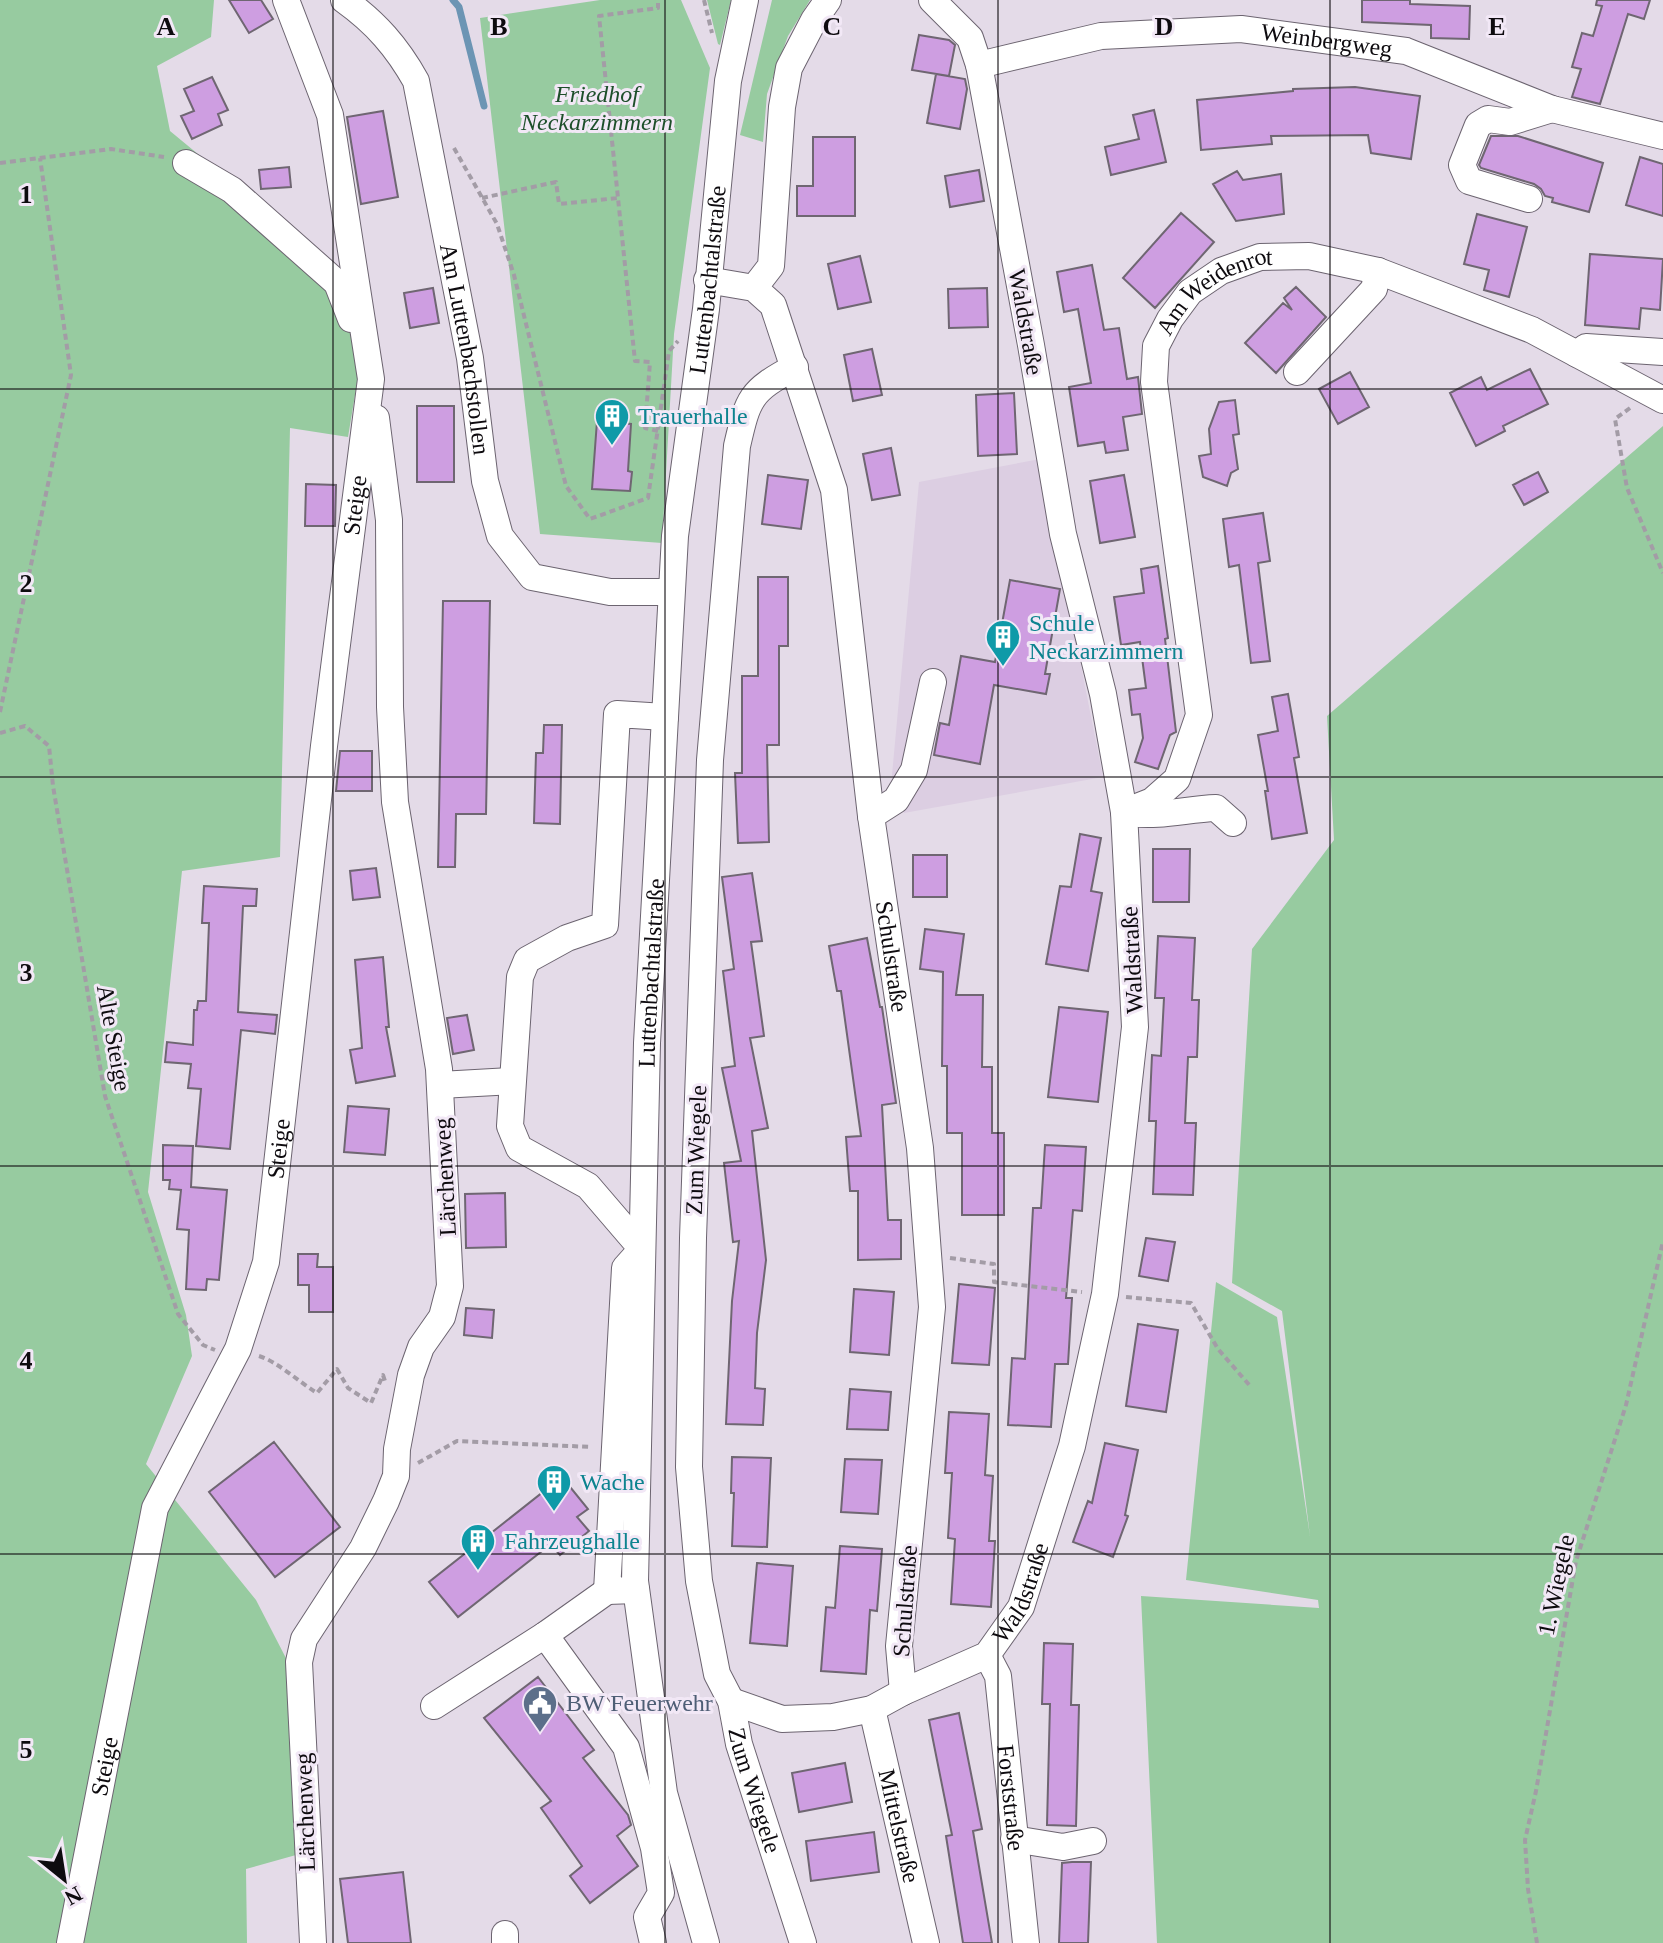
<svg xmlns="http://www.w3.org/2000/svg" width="1663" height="1943" font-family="Georgia,serif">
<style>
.built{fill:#dccee2}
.green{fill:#97cba0}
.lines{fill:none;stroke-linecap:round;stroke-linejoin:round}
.stream{stroke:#6c95b4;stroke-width:7}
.building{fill:#ce9ee1;stroke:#6f6672;stroke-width:2}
.minor-casing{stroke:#6c6470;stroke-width:28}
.path{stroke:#a39ca6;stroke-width:4;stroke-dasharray:6 4;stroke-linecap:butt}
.minor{stroke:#fff;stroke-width:26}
.grid{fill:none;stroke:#0e0b0f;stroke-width:2;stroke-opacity:0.55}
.labels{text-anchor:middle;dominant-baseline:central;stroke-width:6;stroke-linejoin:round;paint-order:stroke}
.street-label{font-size:24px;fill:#0e0b0f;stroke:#f2e8f6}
.park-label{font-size:24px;font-style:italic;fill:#1d4f2a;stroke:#f2e8f6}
.culture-label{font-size:24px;fill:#0d838f;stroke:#f2e8f6;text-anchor:start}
.service-label{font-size:24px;fill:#4e5e75;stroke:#f2e8f6;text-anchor:start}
.grid-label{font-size:26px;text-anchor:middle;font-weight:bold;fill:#0e0b0f;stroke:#f2e8f6;stroke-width:6;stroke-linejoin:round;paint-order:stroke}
</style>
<rect width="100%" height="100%" fill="#e4dbe8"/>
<!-- built -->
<path class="built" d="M1040,459l63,318 -199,36 -12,-38 27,-293z"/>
<!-- green -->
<path class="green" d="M0,0h214l-3,37 -54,29 13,65 178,147 13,81 -13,78 -58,-9 -10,429 -98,14 -34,321 38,123 6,41 -46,108 110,136 33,64 7,191 -50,14 1,74h-247z
M600,0h81l29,68 -36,266 -12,209 -122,-9 -60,-516z
M707,0h24l-11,45 -2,-1z
M772,0h38l-22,36 -21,58 -4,48 -23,-7z
M1663,426v1517h-506l-16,-347 178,12 -1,-8 -132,-20 30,-298 61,35 33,219 -28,-225 -50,-28 20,-334 82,-109 -7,-124z"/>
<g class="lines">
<!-- stream -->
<path class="stream" d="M453,0l6,7 25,99"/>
</g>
<!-- building -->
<path class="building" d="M229,0h32l12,19 -24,14z
M1362,0h48v4l60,2 -1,33 -38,-1v-13l-69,-3z
M1597,0h53l-6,19 -16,-5 -28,90 -28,-7 9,-28 -9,-2 10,-34 11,3 9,-30 -6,-1z
M919,35l30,5 6,5 -6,31 -37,-6z
M936,74l29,5 2,10 -7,40 -33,-6z
M212,77l16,33 -10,4 4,11 -30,14 -11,-23 13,-5 -10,-22z
M1355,87l65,9 -9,63 -40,-6 -3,-18 -97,1 1,8 -71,6 -4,-50 96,-9v-2z
M1154,110l12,52 -55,13 -6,-28 34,-8 -6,-24z
M383,111l15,86 -37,7 -14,-87z
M1491,136h27l85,27 -14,49 -37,-10 1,-4 -8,-2 -4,-7 -7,-5 -53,-16 -2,-3z
M813,137h42v79h-58v-30h16z
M1640,157l23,7v52l-37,-11z
M289,167l2,20 -30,2 -2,-19z
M979,170l5,31 -34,6 -5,-31z
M1237,171l6,9 38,-6 3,40 -48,7 -23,-37z
M1181,213l33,29 -59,66 -32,-30z
M1477,214l50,13 -18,70 -25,-7 5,-20 -25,-6z
M1590,254l73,5 -3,51 -19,-2 -2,21 -54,-4z
M860,256l11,46 -33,7 -10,-45z
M1092,265l12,65 15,-2 8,51 11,-2 4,37 -19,3 5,33 -22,3 -2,-11 -26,4 -9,-59 22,-4 -13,-74 -14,3 -7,-40z
M1296,287l30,30 -50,56 -31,-30 38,-40 9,7 -8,-12z
M433,288l6,35 -29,5 -6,-35z
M987,288l1,39 -39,1 -1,-39z
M872,349l10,46 -29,6 -9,-46z
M1530,369l18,35 -45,22 2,5 -29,15 -26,-53 31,-16 6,13z
M1350,372l19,35 -31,17 -19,-35z
M1014,393l3,61 -39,2 -2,-61z
M1235,400l4,34 -6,1 5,34 -7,4 -4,13 -24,-9 -4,-21 12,-2 -2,-25 10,-27z
M417,406h37v76h-37z
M597,421l34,3 -3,47 4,1 -2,19 -38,-2z
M891,448l9,47 -28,5 -9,-46z
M1538,472l10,20 -24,13 -11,-20z
M768,475l40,5 -7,49 -39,-5z
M1124,475l11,62 -35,6 -10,-62z
M306,484l30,1 -1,41h-30z
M1263,513l7,48 -12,2 12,98 -19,2 -12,-98 -10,2 -6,-48z
M1158,566l10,72 -3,1 11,93 -6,3 -12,34 -23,-7 8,-24 -3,-24 -8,1 -3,-25 17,-2 -6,-46 -19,3 -7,-48 30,-4 -3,-24z
M758,577h30v69h-9v99h-12l2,97 -31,1 -3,-70h7v-97h16z
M1010,580l50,9 -15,85h5l-4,20 -52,-9 -14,79 -46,-9 6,-32 9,2 12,-69 34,6z
M443,601h47l-4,213h-30l-1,53h-17z
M1288,694l11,63 -5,1 13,75 -35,6 -7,-48h3l-10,-56 20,-4 -6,-34z
M544,725h18l-2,99 -26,-1 2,-70h7z
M340,751h32v40h-36z
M1080,834l21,4 -10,53 11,2 -14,78 -42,-7 14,-78 11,1z
M1153,849h37l-1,53h-36z
M913,855h34v42h-34z
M376,868l4,29 -27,3 -3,-29z
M752,873l10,68 -11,1 13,94 -14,2 18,90 -16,3 14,129 -9,73 -2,55 10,1 -2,36 -37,-1 6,-123 7,-60 -6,1 -9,-79 17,-2 -19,-93 13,-2 -12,-95 11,-2 -12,-92z
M204,886l53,3 -1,17h-13l-5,106 39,3 -2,19 -34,-4 -11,119 -34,-3 5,-57 -13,-1 3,-24 -26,-2 2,-20 26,3 1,-35h3l1,-9h8l3,-78h-7z
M925,929l39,5 -8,61h27l-1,72h10v66h12v82h-42v-82h-15v-67h-5l1,-94 -23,-3z
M1158,936l37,2 -3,62h7l-2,57h-9l-3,66h11l-3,72 -40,-1 3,-73h-7l3,-66 9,1 3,-58h-9z
M867,938l13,69h2l14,96 -14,2 6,115h13v39l-43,1v-69h-8l-4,-54 15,-1 -20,-145h-4l-8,-45z
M383,957l6,70h-3l9,49 -39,7 -6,-33 12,-2 -7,-88z
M1059,1007l49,5 -10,90 -50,-5z
M467,1015l7,35 -21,4 -6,-36z
M348,1106l41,3 -4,46 -41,-3z
M163,1145l30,1 -2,41 36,3 -8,90 -12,-1 -1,11 -20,-1 3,-59 -12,-1 4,-39 -12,-1 1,-9h-7z
M1045,1145l41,2 -4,64 -9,-1 -7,88h6l-4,66h-13l-4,63 -43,-2 4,-67 13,1 8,-151h8z
M505,1193l1,54 -40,1 -1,-54z
M1146,1238l29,4 -7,39 -29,-5z
M298,1254h20l-1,13h16v45h-24v-27h-11z
M959,1284l36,4 -6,77 -37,-2z
M854,1289l40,3 -5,63 -39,-3z
M466,1308l28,2 -2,28 -28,-3z
M1138,1324l40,6 -12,82 -40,-6z
M850,1389l41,3 -3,38 -41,-1z
M949,1412l40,2 -4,61 8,1 -4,65h6l-4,66 -40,-3 4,-65 -7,-1 4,-65h-7z
M274,1442l66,85 -65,50 -66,-85z
M1105,1443l33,7 -13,65 3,1 -15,41 -40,-15 15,-41 4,2z
M732,1457l39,1 -4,89 -35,-1 2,-53h-3z
M845,1459l37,1 -4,54 -37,-2z
M562,1477l26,32 -11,8 12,14 -29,24 -9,-11 -93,73 -29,-35z
M840,1546l42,3 -5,62 -7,-1 -4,64 -45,-3 5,-64 9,1z
M757,1563l36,3 -6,80 -37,-3z
M1044,1643l29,1 -2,61h8l-3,121 -29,-1 3,-121h-8z
M538,1677l56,73 -11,8 45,57 3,10 -14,11 21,30 -48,37 -20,-27 12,-10 -41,-58 10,-7 -67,-83z
M959,1713l23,116 -9,2 19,112h-29l-17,-107 6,-1 -23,-115z
M845,1763l7,39 -53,10 -7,-39z
M874,1832l5,40 -68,9 -5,-40z
M1072,1862h19l-3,81h-29l3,-80z
M403,1872l8,71h-63l-8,-64z"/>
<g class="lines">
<!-- minor casing -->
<g class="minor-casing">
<g id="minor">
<path id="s1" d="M344,0c32,23 53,47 72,81l54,277 15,123 15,55 32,41 78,15h61"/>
<path id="s2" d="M979,65l122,-29 140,-7 165,22 146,58 111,27"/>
<path d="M186,163l46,27 105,93 14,36"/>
<path d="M1529,199l-60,-18 -7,-16 16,-40 10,-6 22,3 42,-13"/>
<path id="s3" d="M707,280l47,8 19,17 61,185 37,326 49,332 12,159 -33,339 4,46"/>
<path d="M754,288l17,-22 11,-159 7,-39 25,-48 14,-20"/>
<path d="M1577,354l9,-7 77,5"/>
<path id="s4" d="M795,367c-45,24 -47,31 -58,79l-27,314 -17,478 -4,229 10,114 18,93 14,27 8,43 64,199"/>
<path d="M1297,372l77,-83 4,-18"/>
<path id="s5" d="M1124,812l28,-11 25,-22 22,-64 -45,-333 2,-36 14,-27 20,-27 31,-21 39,-14 49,-1 69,15 154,59 131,70"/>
<path d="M1131,813c29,4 56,-4 85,-5l17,15"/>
<path d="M871,816l25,-16 18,-30 19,-88"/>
<path d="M440,1085l72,-4"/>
<path d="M636,1590l-29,1 18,-323 17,-19 -54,-63 -69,-38 -9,-22 10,-149 7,-17 40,-22 38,-13 12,-211 48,3"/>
<path d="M545,1635l81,112 28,101 7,45 -14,24 6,26"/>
<path id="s6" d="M987,1655l11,21 28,267"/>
<path id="s7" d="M731,1701l51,18 51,-2 39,-8 31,-17 84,-37 34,-48 51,-161 33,-152 30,-267 -11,-215 -21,-118 -40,-160 -32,-189 -52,-280 -9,-27 -38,-38"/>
<path d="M434,1706l111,-71 62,-44"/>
<path id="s8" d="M872,1709l54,234"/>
<path d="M1014,1839l49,8 30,-6"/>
<path d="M505,1934v9"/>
<path id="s9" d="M70,1943l85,-435 83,-159 28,-87 58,-516 47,-367 -41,-264 -44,-115"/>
<path d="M313,1943l-14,-281 5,-23 59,-91 23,-47 10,-25 1,-27 14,-74 10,-28 21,-30 8,-31 -11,-217 -44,-267 -5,-95 -1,-187 -13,-102"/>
<path id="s10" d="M706,1943l-42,-150 -29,-212 12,-538 28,-507 31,-227 22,-228 17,-81"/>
</g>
</g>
<!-- path -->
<path class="path" d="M704,0l8,33
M454,148l43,76 17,51 52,211 24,33 58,-21 21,-147 9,-10
M0,163l111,-14 53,8
M482,198l74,-16 3,22 59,-6
M1630,408l-15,11 12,69 36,85
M658,431l-13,-3 5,-66 -15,-1 -36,-345 59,-8v-8
M0,712l71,-337 -31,-217
M0,733l25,-7 24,20 4,40 52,310 73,218 25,31 12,5
M950,1258l44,6v18l88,10
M1126,1297l65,6 27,46 33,38
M259,1356c19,6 40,26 58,37l20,-24 11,19 23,15 12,-28 2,6
M418,1463l39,-22 135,6
M1537,1943l-9,-54 -3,-49 11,-49 40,-230 50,-156 37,-164"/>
<!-- minor -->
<use href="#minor" class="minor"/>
</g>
<!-- grid -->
<path class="grid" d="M333,0v1943M665,0v1943M998,0v1943M1330,0v1943M0,389h1663M0,777h1663M0,1166h1663M0,1554h1663"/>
<!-- icons -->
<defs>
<g id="building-pin" transform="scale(1.8)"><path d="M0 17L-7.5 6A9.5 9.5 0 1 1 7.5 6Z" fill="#0f9aa8" stroke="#f2e8f6"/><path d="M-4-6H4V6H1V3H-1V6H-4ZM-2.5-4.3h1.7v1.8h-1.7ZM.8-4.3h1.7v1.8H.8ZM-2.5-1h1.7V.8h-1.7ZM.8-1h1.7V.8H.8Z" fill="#fff"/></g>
<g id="civic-pin" transform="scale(1.8)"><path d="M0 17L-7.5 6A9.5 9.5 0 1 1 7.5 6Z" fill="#5c6f8a" stroke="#f2e8f6"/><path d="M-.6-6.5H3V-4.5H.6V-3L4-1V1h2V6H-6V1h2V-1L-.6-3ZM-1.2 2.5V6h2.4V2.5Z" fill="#fff"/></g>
</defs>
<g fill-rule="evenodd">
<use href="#building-pin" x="612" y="416"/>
<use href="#building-pin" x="1003" y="637"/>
<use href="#building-pin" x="554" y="1482"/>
<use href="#building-pin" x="478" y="1541"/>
<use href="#civic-pin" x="540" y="1703"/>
</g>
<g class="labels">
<!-- street labels -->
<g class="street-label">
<text stroke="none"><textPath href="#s2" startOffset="352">Weinbergweg</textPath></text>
<text stroke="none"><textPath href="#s10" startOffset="1674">Luttenbachtalstraße</textPath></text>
<text stroke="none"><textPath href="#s5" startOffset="588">Am Weidenrot</textPath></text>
<text transform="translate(1026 322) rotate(80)">Waldstraße</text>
<text stroke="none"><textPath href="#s1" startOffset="382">Am Luttenbachstollen</textPath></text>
<text stroke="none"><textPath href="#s9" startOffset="1476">Steige</textPath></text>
<text stroke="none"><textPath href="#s3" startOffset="738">Schulstraße</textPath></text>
<text transform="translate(1132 960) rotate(-93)">Waldstraße</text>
<text stroke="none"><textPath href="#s10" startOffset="978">Luttenbachtalstraße</textPath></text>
<text transform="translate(114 1038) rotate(80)">Alte Steige</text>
<text stroke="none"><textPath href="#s9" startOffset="828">Steige</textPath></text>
<text transform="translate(696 1150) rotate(-88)">Zum Wiegele</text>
<text transform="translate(445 1177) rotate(-93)">Lärchenweg</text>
<text transform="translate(1556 1585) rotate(-78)">1. Wiegele</text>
<text stroke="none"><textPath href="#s7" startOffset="344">Waldstraße</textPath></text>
<text transform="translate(905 1601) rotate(-86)">Schulstraße</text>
<text stroke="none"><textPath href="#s9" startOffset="180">Steige</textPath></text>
<text stroke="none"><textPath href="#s4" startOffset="1458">Zum Wiegele</textPath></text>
<text stroke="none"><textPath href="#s6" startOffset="146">Forststraße</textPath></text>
<text transform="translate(305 1812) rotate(-92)">Lärchenweg</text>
<text stroke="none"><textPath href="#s8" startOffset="120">Mittelstraße</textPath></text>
</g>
<!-- park labels -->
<g class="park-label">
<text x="597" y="94">Friedhof<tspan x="597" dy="28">Neckarzimmern</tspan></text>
</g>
<!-- culture labels -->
<g class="culture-label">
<text x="638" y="416">Trauerhalle</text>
<text x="1029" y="623">Schule<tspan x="1029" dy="28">Neckarzimmern</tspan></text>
<text x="580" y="1482">Wache</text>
<text x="504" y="1541">Fahrzeughalle</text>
</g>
<!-- service labels -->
<g class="service-label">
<text x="566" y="1703">BW Feuerwehr</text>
</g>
</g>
<g class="grid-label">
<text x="166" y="35">A</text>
<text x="499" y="35">B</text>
<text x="832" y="35">C</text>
<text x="1164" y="35">D</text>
<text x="1497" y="35">E</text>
<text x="26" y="203">1</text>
<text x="26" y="592">2</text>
<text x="26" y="981">3</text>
<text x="26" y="1369">4</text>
<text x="26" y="1758">5</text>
</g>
<!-- north arrow -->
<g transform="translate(64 1879) rotate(150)" stroke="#f2e8f6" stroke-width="6" paint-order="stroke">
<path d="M0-6L14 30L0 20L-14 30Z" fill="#0e0b0f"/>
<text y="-12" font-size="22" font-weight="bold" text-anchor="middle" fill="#0e0b0f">N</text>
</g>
</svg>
